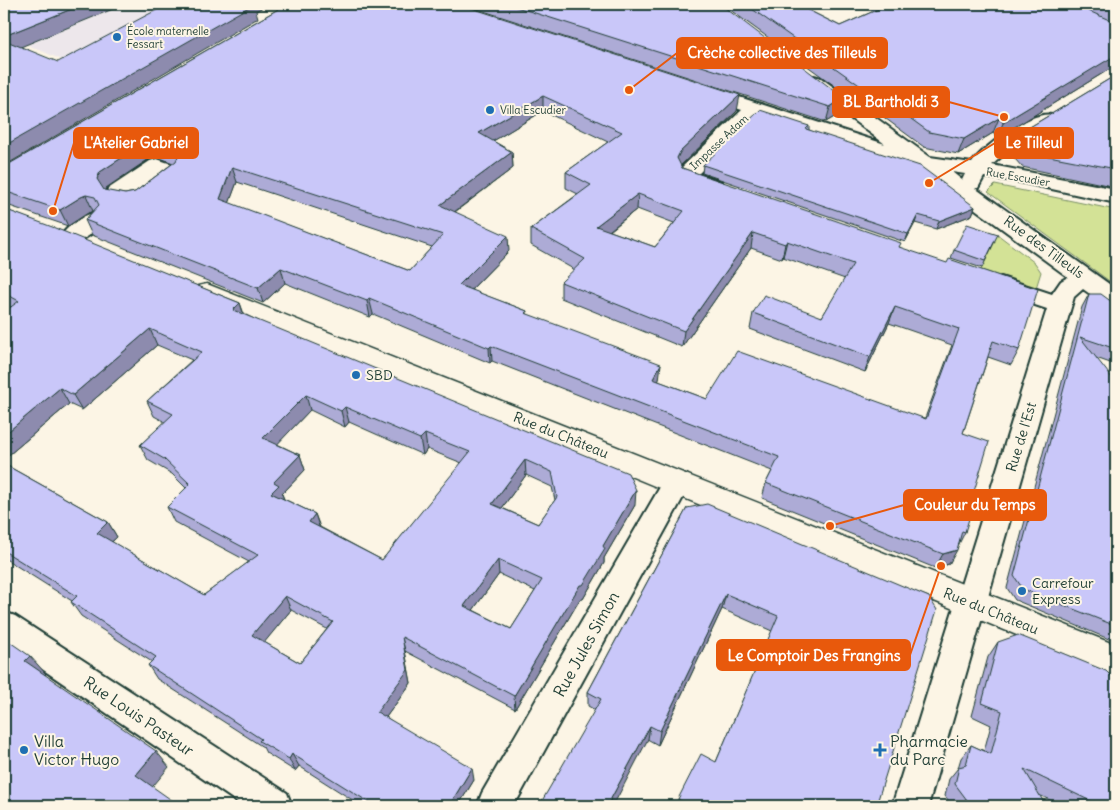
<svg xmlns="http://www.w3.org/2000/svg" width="1120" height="810" font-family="Delius,sans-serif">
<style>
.built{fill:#ede7eb}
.green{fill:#d3e296;stroke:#799065}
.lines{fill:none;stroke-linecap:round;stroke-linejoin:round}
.minor-casing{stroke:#1f3d34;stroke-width:4}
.major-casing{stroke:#1f3d34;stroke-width:3}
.minor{fill:#fcf5e5;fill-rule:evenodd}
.major{fill:#fcf5e5;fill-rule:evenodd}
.wall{fill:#adabd6;stroke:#1f3d34;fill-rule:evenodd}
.shaded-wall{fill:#8d8bae;stroke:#1f3d34}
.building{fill:#c9c7f9;stroke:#1f3d34;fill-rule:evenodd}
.poi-dot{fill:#1f6fb2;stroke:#fcf5e5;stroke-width:2}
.labels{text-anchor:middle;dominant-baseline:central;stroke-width:4;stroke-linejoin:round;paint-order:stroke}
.far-poi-label{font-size:11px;fill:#1f3d34;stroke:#fcf5e5;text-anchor:start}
.far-street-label{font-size:11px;fill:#1f3d34;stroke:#fcf5e5}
.street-label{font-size:14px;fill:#1f3d34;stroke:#fcf5e5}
.poi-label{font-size:14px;fill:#1f3d34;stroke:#fcf5e5;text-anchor:start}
.near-street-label{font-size:16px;fill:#1f3d34;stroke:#fcf5e5}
.near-poi-label{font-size:16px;fill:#1f3d34;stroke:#fcf5e5;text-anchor:start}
.leader{fill:none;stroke:#e8590c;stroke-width:2}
.callout-dot{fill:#e8590c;stroke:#fcf5e5;stroke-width:2}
.callout{fill:#e8590c;stroke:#e8590c;stroke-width:2}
.callout-label{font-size:15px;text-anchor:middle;font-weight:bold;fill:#fff}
</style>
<rect width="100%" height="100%" fill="#fcf5e5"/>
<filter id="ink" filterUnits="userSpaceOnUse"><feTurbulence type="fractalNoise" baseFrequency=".02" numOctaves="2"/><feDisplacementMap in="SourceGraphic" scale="10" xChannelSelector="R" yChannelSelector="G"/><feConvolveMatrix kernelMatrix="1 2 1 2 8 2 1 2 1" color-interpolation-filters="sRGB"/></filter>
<g filter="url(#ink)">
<!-- built -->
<path class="built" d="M124,4h144l-188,64 -54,-24z"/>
<!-- green -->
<path class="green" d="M995,185l121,25v76l-128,-94z
M997,234l38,29 6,9 -5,16 -55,-18z"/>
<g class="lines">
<!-- minor casing -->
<g class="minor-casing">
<path id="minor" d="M814,76l7,2 109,79 42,6c12,-17 60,-53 80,-48l3,4 -3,4 -43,27 -17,15 124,24v14l-101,-22 -31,-4 -6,11h-3l141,101v20l-8,-2 -25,-18 -9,8 -146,509h-36l155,-497 -54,-18 -4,-6 4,-6 8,-2 51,17 9,-13 7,-4 -150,-110 -160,-51 -60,58 24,8 3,5 -3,5 -8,1 -33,-11 -4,-9 3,-4 62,-59 -44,-14 -3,-4 3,-4 7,-2 180,58 -78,-58 -2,-4 2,-4zM952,172l13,2 -3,6z
M157,159l23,8 3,4 -3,4 -40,31 -8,2 -20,-3 -7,-11 3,-5 42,-28z
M93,213l8,2 3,5c-8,13 -26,26 -41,22l-3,-5c7,-10 21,-21 33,-24z
M677,472l10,3 4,8 -177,323h-37l5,-13 185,-318z
M4,612l11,4 272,177 5,13h-49l-239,-163z"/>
</g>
<!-- major casing -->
<g class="major-casing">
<path id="major" d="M207,284l909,361v31l-918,-378 -3,-6 3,-6z"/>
</g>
<!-- minor -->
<use href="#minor" class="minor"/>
<!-- major -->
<use href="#major" class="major"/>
</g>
<!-- wall -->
<path class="wall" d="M287,4l450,107 -56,55 1,2 218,79 119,103 -8,15 -23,-8 -25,76 5,78 -3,21 -16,32 -14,4 -173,-70 4,-15 6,-12 -280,-110 -2,2 -117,-49 -3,3 -85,-34 -22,20 -171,-68 -7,-15 8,-9 -5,2 -20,13 -64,-22v-37zM543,111l65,31 -42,30v16l12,6 -47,35v16l44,25 -14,12v16l121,49 69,-99 31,11 1,-2 62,22 -23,38 -69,-4 -3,16 115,43 24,-49 63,22 -27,73 -218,-19 -49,-18 1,-1 -132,-66v-3l-56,-21 38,-39 -54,-39 58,-44 -1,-16 -19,-11zM158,157l15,6 -38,29 -10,2 -20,-3 1,-3 43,-29zM237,182l195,65 -22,24 -181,-68zM637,209l37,14 -19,24 -45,-16z
M462,4h258l121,109 -15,9z
M722,4h74l44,22 34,-15 -15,-7h257v11l-2,-1 -3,7 5,2v46l-8,1 -111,68 -4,-5 -35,21 -34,-7 -50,-37 -13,-5z
M1116,75v112l-94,-20 -13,-15 6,-16z
M809,126v4l166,77 -3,8 -36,14 -21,-6 -10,19 -203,-69 1,-8z
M4,209l236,94 4,11 391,191 -31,53v5l-21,36h-3l-65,110 -110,-58 6,32 -25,34 88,63 -16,26h-96l-63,-40 -4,5 -29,-18 -3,-6 -106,-68 -9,-14 4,-3 -71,-46 -10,-14 1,-1 -68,-43v-94l104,58 9,15 -5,5 92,53 45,-33 -75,-40 -7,-15 19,-19 -14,-14 -24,-14 -8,-15 25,-23 -11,-6 -7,-15 45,-41 -35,-15 -75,65 -13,-6 -65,55v-147l7,-5 -7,-3zM310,410l35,17 4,-5 74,33 4,-6 35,14 -80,97 -62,-33 -5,-13 -31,-15 -2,-5 23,-24 -5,-15 -23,-11zM526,475l26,12 3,13 -17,24 -36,-16zM499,574l36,17 -24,38 -38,-19zM291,610l36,19 -27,34 -36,-21z
M995,241l-13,27 -31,-10 3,-8z
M1089,294l27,11v60l-20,-7 18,38h2v246l-101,-42 -8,-12 75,-281z
M687,508l242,89 -53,209h-199l1,-7 38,-37 56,-131 -50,-22 -64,136 -70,-39v-14z
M998,642l118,164h-53l-24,-11 -87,10 -7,-9 4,-17 9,-11 3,-10 10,-13 13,6 7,-26 -19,-9 16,-59z"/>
<!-- shaded-wall -->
<path class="shaded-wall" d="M84,4h41l-119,49 -2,-4v-13z
M239,4h29l-12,7 2,7 -254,148v-20z
M1115,55h1v14l-8,1 -111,68 6,-15z
M740,95l-3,16 -59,57 -1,-10 3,-6z
M543,96v15l-63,38 -1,-16z
M844,98l-3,15 -15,9 4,-15z
M999,118l-6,15 -35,21 6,-15z
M152,142l6,15 -9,2 -43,29 -3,7 -6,-16 3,-7 43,-28z
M512,152l1,16 -71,53 -2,-16z
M232,167l5,15 -12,33 -5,-16z
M638,194l-1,15 -41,32v-15z
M86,195l7,16 -5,2 -20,13 -8,-16 21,-13z
M975,207l-3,8 -36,14 3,-8z
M918,215l-3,8 -10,19 3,-8z
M753,233l-2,15 -69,99 2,-16z
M508,236l1,15 -49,50 -1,-16z
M787,241l-4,16 -1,2 3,-15z
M281,268l4,15 -22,20 -5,-15z
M369,298l4,16 -3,3 -3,-16z
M240,303l5,16 -12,-9z
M895,307l-6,16 -24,49 5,-15z
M150,329l7,16 -75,65 -9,-15z
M491,346l1,15 -2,2 -1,-15z
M661,364l-2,16 -8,15 2,-16z
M60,388l9,16 -65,55v-24z
M306,395l4,15 -41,43 -6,-15z
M345,407l4,15 -4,5 -4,-16z
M425,434l2,15 -4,6 -3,-16z
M300,455l5,15 -23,24 2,6 -13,-7 3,-11z
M525,460l1,15 -32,44 -2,-15z
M636,490l-1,15 -31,53v5l-21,36h-3l-65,110 -1,-13z
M315,514l5,15 -11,-7z
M108,522l9,15 -11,10 -9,-14z
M957,550l-8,14 -14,4 8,-14z
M498,560l1,14 -33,46 -2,-14z
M726,594l-4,15 -64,136 2,-14z
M285,596l6,14 -32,39 -7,-14z
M402,637l3,14 6,32 -30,41 -4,-12z
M30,656l16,18 -5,5 -16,-18z
M650,726l-2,13 -35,67h-6z
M156,751l13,16 -20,24 -13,-16z
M292,754l7,12 -4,5 -6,-12z
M472,768l2,12 -16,26h-9z"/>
<!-- building -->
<path class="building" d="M4,4h80l-80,32z
M168,4h71l-3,1 18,-1 -250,142v-106l54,22z
M287,4h172l281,91 -60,57 -3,6 5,10 219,75 -2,4 48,16 2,-4 89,30 -19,61 -26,-9 -30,92 26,9 -21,69 3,1 -6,20 -3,-1 -5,19 -14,4 -177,-71 13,-26 -288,-111 -2,2 -120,-50 -2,3 -86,-33 -23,20 -173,-68 14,-15 -4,-8 -9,-2 -5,2 -21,13 -56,-19v-24zM543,96l79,36 -56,40 25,13 -60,44 54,30 -24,23 123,49 69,-98 32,11 2,-3 66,23 -31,53 -58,-22 -11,18 117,44 25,-50 64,22 -33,90 -189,-68 -30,48 -54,-20 8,-15 -136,-51 2,-2 -68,-26 49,-49 -68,-31 72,-53 -33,-19zM152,142l23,8 4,4 -3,7 -41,31 -10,2 -21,-4 -7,-11 3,-7 43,-28zM232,167l211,68 -33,36 -190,-72zM638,194l46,17 -29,36 -59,-21z
M507,4h213l124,94 -14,9z
M745,4h51l44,22 50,-22h183l43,19v32l-113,68 -4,-5 -35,21 -35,-7 -51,-37 -13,-6z
M1109,4h6l1,3z
M1116,75v94l-88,-17 -13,-16z
M760,110l49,16 -3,3 114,37 55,41 -36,14 -21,-6 -10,19 -205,-69z
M4,209l51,19 185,75 -7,7 395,163 8,17 -33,56 2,3 -22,36h-3l-66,111 -112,-59 6,33 -31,42 95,56 -23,38h-74l-83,-52 -3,5 -30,-18 2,-2 -113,-74 8,-8 -85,-55 6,-6 -73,-45v-87l104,58 -11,11 107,62 54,-40 -91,-48 23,-23 -26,-25 -24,-14 33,-31 -26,-13 55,-49 -52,-23 -77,66 -13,-7 -56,47v-123l15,-11 -15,-8zM306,395l35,16 4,-4 75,32 5,-5 45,18 -88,108 -73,-38 6,-8 -44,-21 8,-8 -5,-3 26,-27 -37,-17zM525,460l27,12 5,25 -19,27 -46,-20zM498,560l44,20 -31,49 -47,-23zM285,596l48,26 -33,41 -48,-28z
M967,224l31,10 -13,27 -31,-11z
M1089,294h12l15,11v44l-36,-12 36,46 -2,13h2v230l-93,-37 -9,-13z
M707,504l222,93 8,13 -61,196h-186l-12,-7 23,-45 15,8 62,-146 -52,-22 -66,137 -10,-5 -43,80h-68l62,-107 -13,-7 99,-184z
M1018,635l88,36 10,10v125h-15l-77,-37 22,37h-97l18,-6 -12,-16 4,-17 7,-2 5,-20 20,9 11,-43 -20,-8 16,-61z
M4,638l26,18 -5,5 131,90 -20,24 44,31h-176z"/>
</g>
<!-- markers -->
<g class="poi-dot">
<circle cx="117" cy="37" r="5"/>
<circle cx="490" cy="110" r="5"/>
<circle cx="356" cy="375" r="5"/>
<circle cx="1022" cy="591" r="5"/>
<circle cx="24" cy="750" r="5"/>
<path d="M877.5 742.5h5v5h5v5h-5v5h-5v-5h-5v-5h5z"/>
</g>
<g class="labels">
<!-- far-poi labels -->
<g class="far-poi-label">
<text x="127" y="31">École maternelle<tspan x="127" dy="13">Fessart</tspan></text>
<text x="500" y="110">Villa Escudier</text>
</g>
<!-- far-street labels -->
<g class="far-street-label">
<text transform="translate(719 142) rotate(-43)">Impasse Adam</text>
<text transform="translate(1018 177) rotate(10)">Rue Escudier</text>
</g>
<!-- street labels -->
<g class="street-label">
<text transform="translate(1044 247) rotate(36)">Rue des Tilleuls</text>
<text transform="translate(561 435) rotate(22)">Rue du Château</text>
<text transform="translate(1021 437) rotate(-73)">Rue de l'Est</text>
<text transform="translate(991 611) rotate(22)">Rue du Château</text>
</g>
<!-- poi labels -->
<g class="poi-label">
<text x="366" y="375">SBD</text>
<text x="1032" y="583">Carrefour<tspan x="1032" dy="16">Express</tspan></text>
</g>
<!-- near-street labels -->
<g class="near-street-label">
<text transform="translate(586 644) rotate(-61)">Rue Jules Simon</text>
<text transform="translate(139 716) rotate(34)">Rue Louis Pasteur</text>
</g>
<!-- near-poi labels -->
<g class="near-poi-label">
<text x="34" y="741">Villa<tspan x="34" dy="18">Victor Hugo</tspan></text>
<text x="890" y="741">Pharmacie<tspan x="890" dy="18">du Parc</tspan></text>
</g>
</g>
<!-- callouts -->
<path class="leader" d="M629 90L677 53M1004 117L949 102M53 211L74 143M929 183L995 143M830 526L904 505M941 566L910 655"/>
<g class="callout-dot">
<circle cx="629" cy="90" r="5"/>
<circle cx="1004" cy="117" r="5"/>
<circle cx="53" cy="211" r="5"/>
<circle cx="929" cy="183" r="5"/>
<circle cx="830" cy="526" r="5"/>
<circle cx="941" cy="566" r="5"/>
</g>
<g class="callout">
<rect x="677" y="38" width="210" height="30" rx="5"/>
<rect x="833" y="87" width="116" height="30" rx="5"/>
<rect x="74" y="128" width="124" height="30" rx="5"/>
<rect x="995" y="128" width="78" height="30" rx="5"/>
<rect x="904" y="490" width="142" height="30" rx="5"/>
<rect x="717" y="640" width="193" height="30" rx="5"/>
</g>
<g class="callout-label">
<text x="782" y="58">Crèche collective des Tilleuls</text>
<text x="891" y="107">BL Bartholdi 3</text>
<text x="136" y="148">L'Atelier Gabriel</text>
<text x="1034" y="148">Le Tilleul</text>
<text x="975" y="510">Couleur du Temps</text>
<text x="814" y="661">Le Comptoir Des Frangins</text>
</g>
<!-- margin -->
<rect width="1120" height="810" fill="none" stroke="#fcf5e5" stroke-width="20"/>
<rect x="10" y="10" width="1100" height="790" fill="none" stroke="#1f3d34" stroke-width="2" filter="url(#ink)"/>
</svg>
